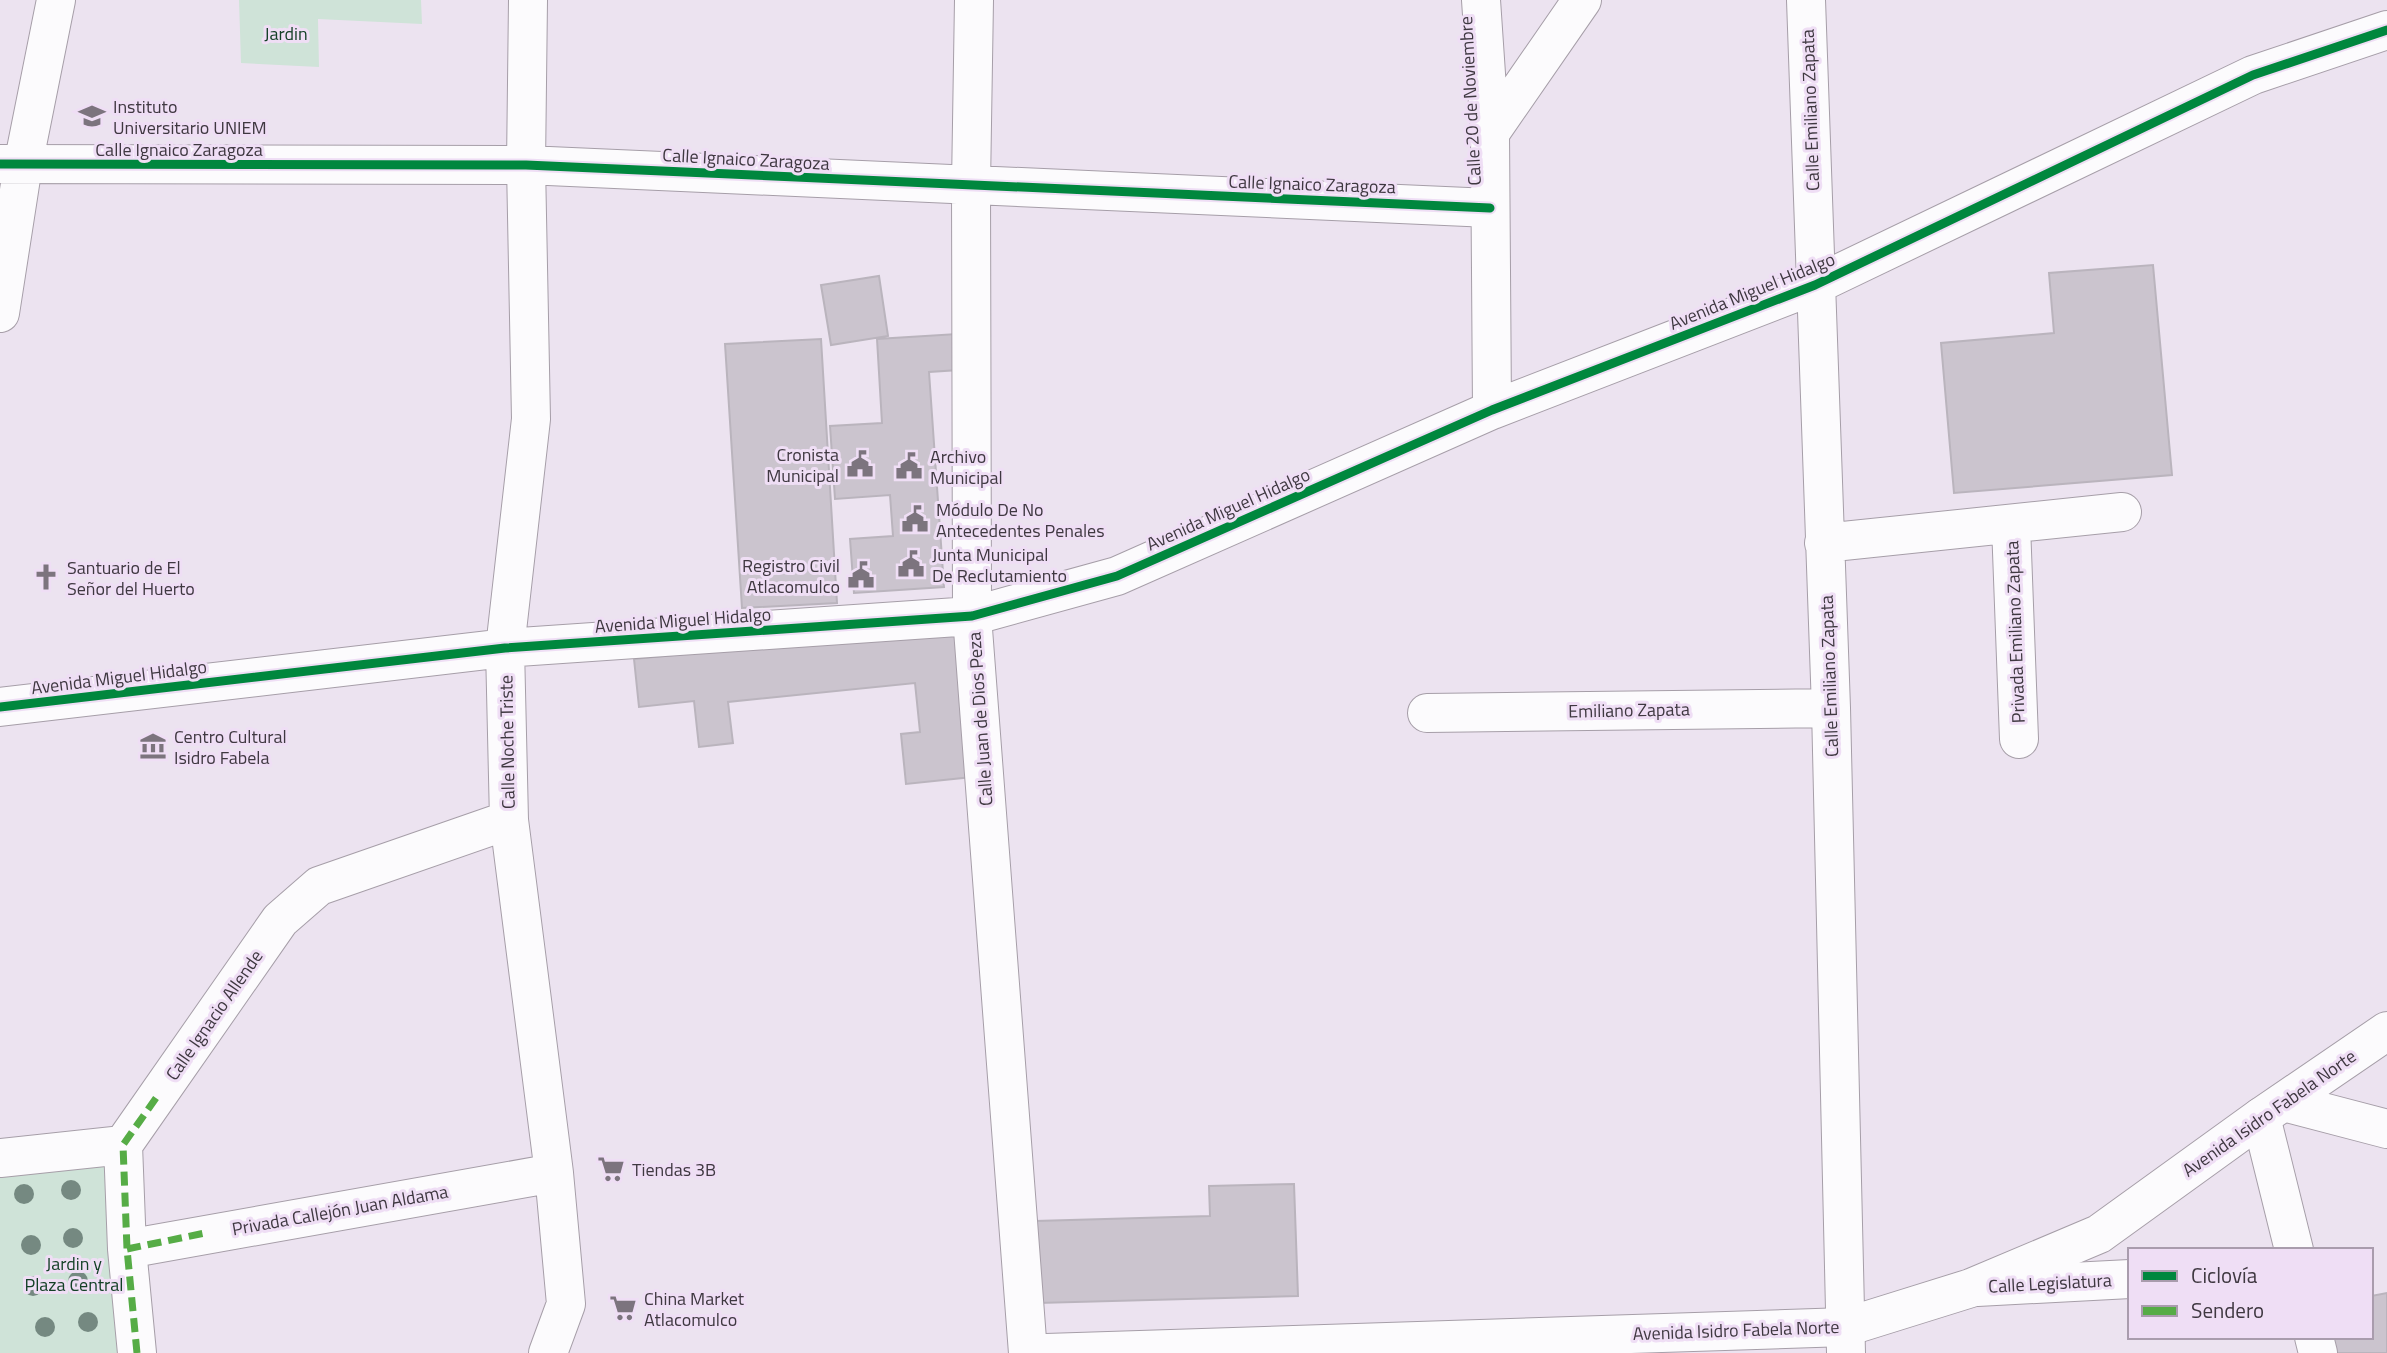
<svg xmlns="http://www.w3.org/2000/svg" width="2387" height="1353" font-family="'Titillium Web',sans-serif">
<style>
.green{fill:#cfe3d8}
.building{fill:#cbc4ce;stroke:#bab4bd;stroke-width:2}
.lines{fill:none;stroke-linecap:round;stroke-linejoin:round}
.minor-casing{stroke:#a69ea8;stroke-width:40}
.major-casing{stroke:#a69ea8;stroke-width:40}
.minor{stroke:#fcfbfd;stroke-width:38}
.major{stroke:#fcfbfd;stroke-width:38}
.quiet{stroke:#56ac46;stroke-width:7;stroke-dasharray:14 7;stroke-linecap:butt}
.cycleway-casing{stroke:#efdef5;stroke-width:13}
.cycleway{stroke:#00873e;stroke-width:9}
.tree{fill:#758981}
.labels{text-anchor:middle;dominant-baseline:central;stroke-width:6;stroke-linejoin:round;paint-order:stroke}
.park-label{font-size:18px;fill:#134026;stroke:#efdef5}
.street-label{font-size:18px;fill:#3f3841;stroke:#efdef5}
.poi-label{font-size:18px;fill:#3f3841;stroke:#efdef5;text-anchor:start}
</style>
<rect width="100%" height="100%" fill="#ece3f0"/>
<!-- green -->
<path class="green" d="M239,0h182l1,24 -104,-5 1,48 -78,-4z
M140,1149l15,204h-155v-187z"/>
<!-- building -->
<path class="building" d="M2153,265l19,210 -218,18 -13,-150 113,-10 -5,-60z
M879,276l9,60 -57,9 -10,-60z
M957,334l2,36 -30,2 15,215 -90,6 -4,-54 43,-3 -3,-41 -55,4 -5,-73 52,-3 -5,-84z
M821,339l16,264 -95,5 -17,-264z
M956,626l16,151 -66,7 -5,-50 19,-2 -5,-49 -187,19 5,41 -34,4 -5,-46 -55,6 -5,-48z
M1294,1184l4,112 -260,7 -2,-82 174,-5 -1,-30z
M2387,1293v60h-59l-3,-16h46v-41z"/>
<g class="lines">
<!-- minor casing -->
<g class="minor-casing">
<path id="minor" d="M528,0l-2,165 5,254 -26,229 4,172 45,353 12,131 -18,49
M974,0l-3,185 1,431 56,737
M1481,0l9,133 2,277
M1806,0l25,708 15,645
M1490,133l92,-133
M0,164l526,1 964,43
M0,313l23,-148 33,-165
M2011,525l8,214
M1824,543l298,-31
M0,707l505,-59 467,-32 145,-40 375,-166 323,-125 438,-210 134,-45
M1427,713l404,-5
M2284,1102l103,27
M2261,1117l33,133
M0,1158l123,-13
M127,1249l427,-76
M1977,1287l153,-8
M2314,1337l4,16
M137,1353l-10,-104 -4,-104 157,-225 39,-34 190,-66"/>
</g>
<!-- major casing -->
<g class="major-casing">
<path id="major" d="M1046,1353l800,-26 125,-39 128,-54 162,-117 126,-86"/>
</g>
<!-- minor -->
<use href="#minor" class="minor"/>
<!-- major -->
<use href="#major" class="major"/>
<!-- quiet -->
<path class="quiet" d="M127,1249l78,-16
M137,1353l-10,-104 -4,-104 33,-47"/>
<!-- cycleway casing -->
<g class="cycleway-casing">
<path id="cycleway" d="M0,164l526,1 964,43
M0,707l505,-59 467,-32 145,-40 375,-166 323,-125 438,-210 134,-45"/>
</g>
<!-- cycleway -->
<use href="#cycleway" class="cycleway"/>
</g>
<!-- trees -->
<g class="tree">
<circle cx="71" cy="1190" r="10"/>
<circle cx="24" cy="1194" r="10"/>
<circle cx="73" cy="1238" r="10"/>
<circle cx="31" cy="1245" r="10"/>
<circle cx="78" cy="1281" r="10"/>
<circle cx="33" cy="1286" r="10"/>
<circle cx="88" cy="1322" r="10"/>
<circle cx="45" cy="1327" r="10"/>
</g>
<!-- icons -->
<defs>
<g id="school-bare" transform="scale(2.1)"><path d="M0-5L7-2L0 1L-7-2ZM-4 1L0 2.5L4 1V4Q0 6-4 4Z" fill="#7c747e" stroke="#efdef5" stroke-width="2.5" paint-order="stroke"/></g>
<g id="civic-bare" transform="scale(2.1)"><path d="M-.6-6.5H3V-4.5H.6V-3L4-1V1h2V6H-6V1h2V-1L-.6-3ZM-1.2 2.5V6h2.4V2.5Z" fill="#7c747e" stroke="#efdef5" stroke-width="2.5" paint-order="stroke"/></g>
<g id="church-bare" transform="scale(2.1)"><path d="M-1.2-6h2.4v3.5h3.3v2.4h-3.3V6h-2.4V-.1h-3.3v-2.4h3.3Z" fill="#7c747e" stroke="#efdef5" stroke-width="2.5" paint-order="stroke"/></g>
<g id="museum-bare" transform="scale(2.1)"><path d="M0-6L6-3V-2H-6V-3ZM-5-1h2V3h-2ZM-1-1h2V3h-2ZM3-1h2V3H3ZM-6 4H6V6H-6Z" fill="#7c747e" stroke="#efdef5" stroke-width="2.5" paint-order="stroke"/></g>
<g id="supermarket-bare" transform="scale(2.1)"><path d="M-6-5.5h2.5l.6 2H6L4.5 2H-2.5L-4.4-4H-6ZM-1.5 3.2a1.3 1.3 0 1 0 .1 0ZM3 3.2a1.3 1.3 0 1 0 .1 0Z" fill="#7c747e" stroke="#efdef5" stroke-width="2.5" paint-order="stroke"/></g>
</defs>
<g fill-rule="evenodd">
<use href="#school-bare" x="92" y="116"/>
<use href="#civic-bare" x="860" y="464"/>
<use href="#civic-bare" x="909" y="466"/>
<use href="#civic-bare" x="915" y="519"/>
<use href="#civic-bare" x="911" y="564"/>
<use href="#civic-bare" x="861" y="575"/>
<use href="#church-bare" x="46" y="577"/>
<use href="#museum-bare" x="153" y="746"/>
<use href="#supermarket-bare" x="611" y="1169"/>
<use href="#supermarket-bare" x="623" y="1308"/>
</g>
<g class="labels">
<!-- park labels -->
<g class="park-label">
<text x="286" y="33">Jardin</text>
<text x="74" y="1263">Jardin y<tspan x="74" dy="21">Plaza Central</tspan></text>
</g>
<!-- street labels -->
<g class="street-label">
<text transform="translate(1470 101) rotate(-93)">Calle 20 de Noviembre</text>
<text transform="translate(1810 110) rotate(-92)">Calle Emiliano Zapata</text>
<text x="179" y="149">Calle Ignaico Zaragoza</text>
<text transform="translate(746 159) rotate(3)">Calle Ignaico Zaragoza</text>
<text transform="translate(1312 184) rotate(2)">Calle Ignaico Zaragoza</text>
<text transform="translate(1752 291) rotate(-22)">Avenida Miguel Hidalgo</text>
<text transform="translate(1228 509) rotate(-24)">Avenida Miguel Hidalgo</text>
<text transform="translate(683 620) rotate(-4)">Avenida Miguel Hidalgo</text>
<text transform="translate(2015 632) rotate(-92)">Privada Emiliano Zapata</text>
<text transform="translate(1829 676) rotate(-92)">Calle Emiliano Zapata</text>
<text transform="translate(119 677) rotate(-7)">Avenida Miguel Hidalgo</text>
<text transform="translate(1629 710) rotate(-1)">Emiliano Zapata</text>
<text transform="translate(980 719) rotate(-94)">Calle Juan de Dios Peza</text>
<text transform="translate(507 742) rotate(-91)">Calle Noche Triste</text>
<text transform="translate(214 1015) rotate(-55)">Calle Ignacio Allende</text>
<text transform="translate(2269 1113) rotate(-35)">Avenida Isidro Fabela Norte</text>
<text transform="translate(340 1210) rotate(-10)">Privada Callejón Juan Aldama</text>
<text transform="translate(2050 1283) rotate(-3)">Calle Legislatura</text>
<text transform="translate(1736 1330) rotate(-2)">Avenida Isidro Fabela Norte</text>
</g>
<!-- poi labels -->
<g class="poi-label">
<text x="113" y="106">Instituto<tspan x="113" dy="21">Universitario UNIEM</tspan></text>
<text x="839" y="454" text-anchor="end">Cronista<tspan x="839" dy="21">Municipal</tspan></text>
<text x="930" y="456">Archivo<tspan x="930" dy="21">Municipal</tspan></text>
<text x="936" y="509">Módulo De No<tspan x="936" dy="21">Antecedentes Penales</tspan></text>
<text x="932" y="554">Junta Municipal<tspan x="932" dy="21">De Reclutamiento</tspan></text>
<text x="840" y="565" text-anchor="end">Registro Civil<tspan x="840" dy="21">Atlacomulco</tspan></text>
<text x="67" y="567">Santuario de El<tspan x="67" dy="21">Señor del Huerto</tspan></text>
<text x="174" y="736">Centro Cultural<tspan x="174" dy="21">Isidro Fabela</tspan></text>
<text x="632" y="1169">Tiendas 3B</text>
<text x="644" y="1298">China Market<tspan x="644" dy="21">Atlacomulco</tspan></text>
</g>
</g>
<!-- legend -->
<rect x="2128" y="1248" width="245" height="91" fill="#efdef5" stroke="#a99cad" stroke-width="2"/>
<rect x="2142" y="1271" width="35" height="10" fill="#00873e" stroke="#a99cad" stroke-width="2"/>
<text x="2191" y="1283" font-size="21" fill="#3f3841">Ciclovía</text>
<rect x="2142" y="1306" width="35" height="10" fill="#56ac46" stroke="#a99cad" stroke-width="2"/>
<text x="2191" y="1318" font-size="21" fill="#3f3841">Sendero</text>
</svg>
